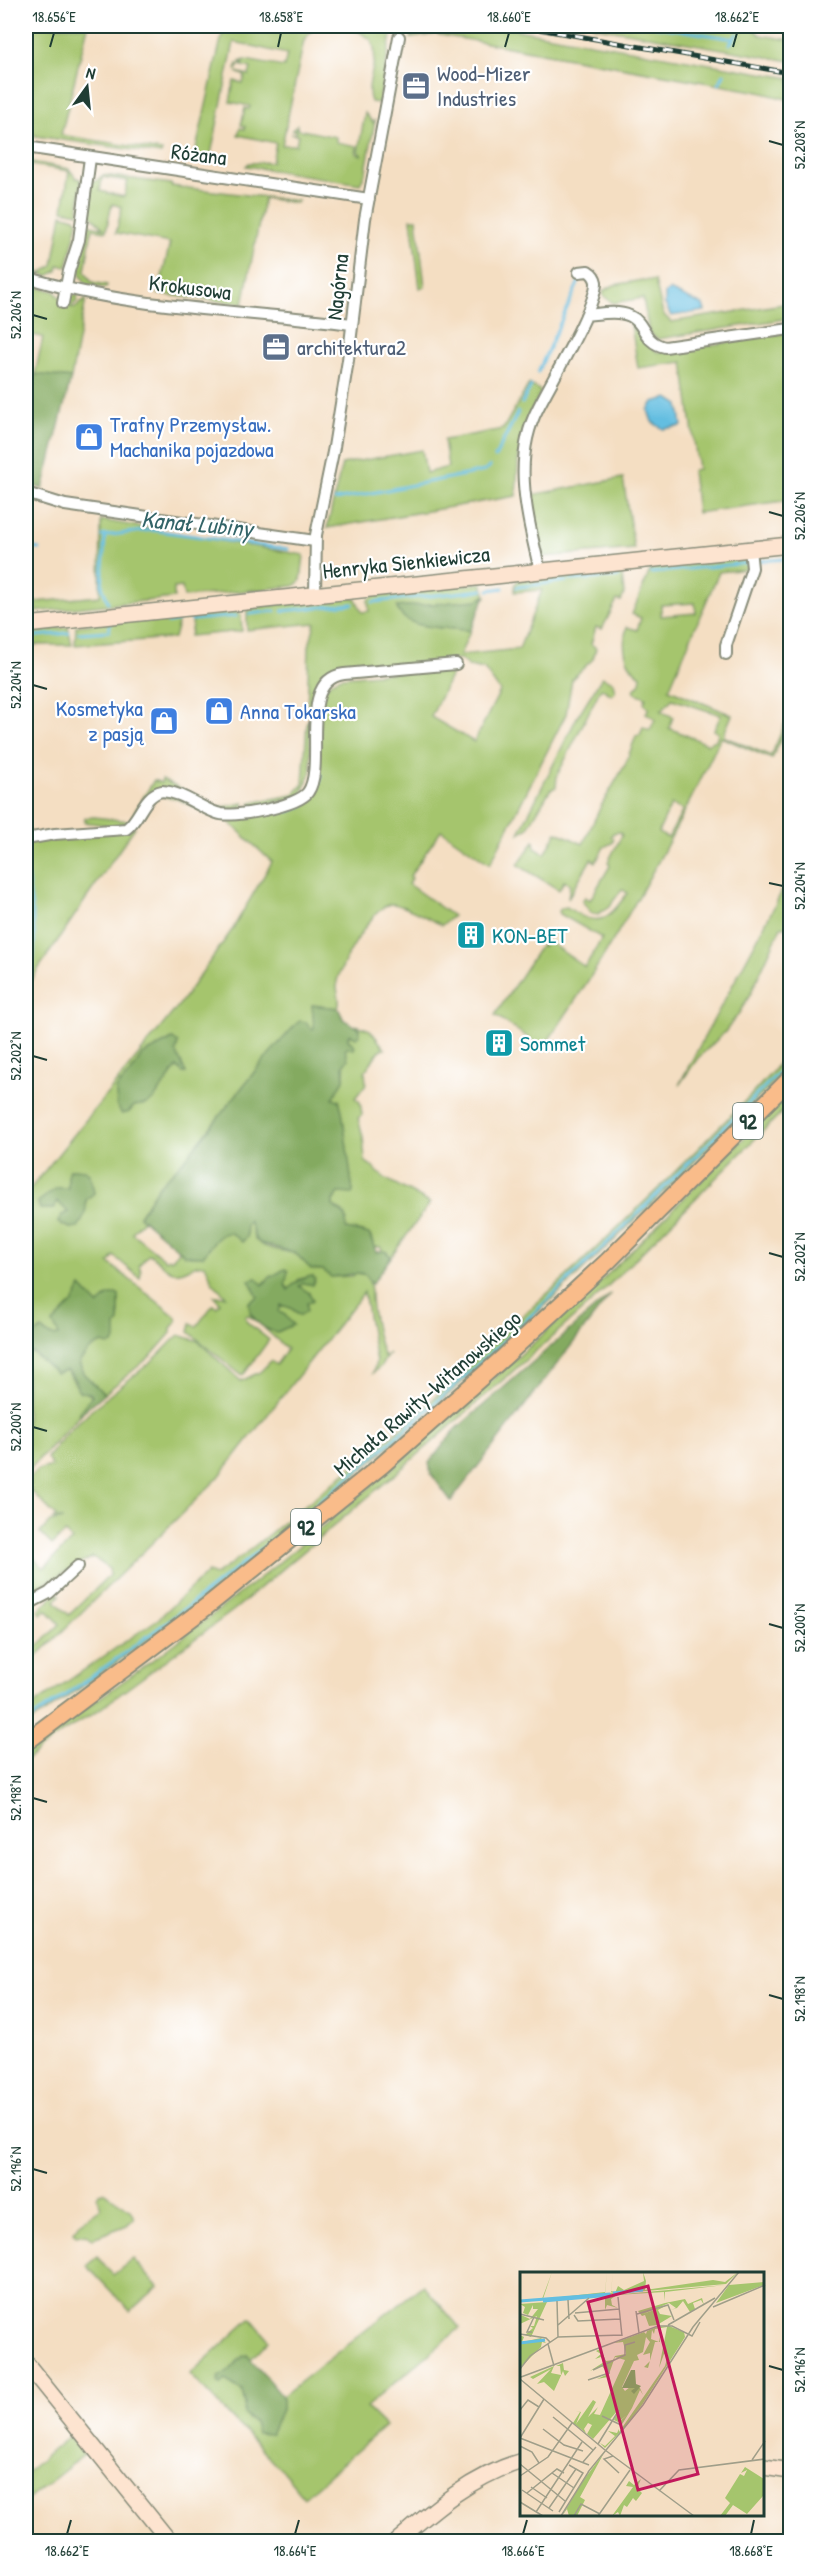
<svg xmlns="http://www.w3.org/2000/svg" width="816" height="2567" font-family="'Patrick Hand',sans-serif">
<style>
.green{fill:#a5c56d;stroke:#628150;stroke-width:1.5;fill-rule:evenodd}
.forest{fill:#84aa60;stroke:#52744a;stroke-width:1.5}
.water{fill:#63bee1;stroke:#417e8a;stroke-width:1.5}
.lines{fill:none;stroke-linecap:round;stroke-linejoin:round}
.stream{stroke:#63bee1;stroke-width:3}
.street-casing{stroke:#8a8e7b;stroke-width:14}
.secondary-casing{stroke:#8a8e7b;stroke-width:18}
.primary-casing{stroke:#8a8e7b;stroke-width:20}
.street{stroke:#fff;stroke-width:10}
.secondary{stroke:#fde4d0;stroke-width:15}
.primary{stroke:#f9bc8a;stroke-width:16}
.rail-casing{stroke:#1f3d34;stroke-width:5}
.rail{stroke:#fff;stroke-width:3;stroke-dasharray:9;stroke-linecap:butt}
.ticks{fill:none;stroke:#1f3d34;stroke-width:2}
.labels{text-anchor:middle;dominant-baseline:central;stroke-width:4.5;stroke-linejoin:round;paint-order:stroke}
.shield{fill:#fff;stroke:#627771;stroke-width:1.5}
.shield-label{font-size:21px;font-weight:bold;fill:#1f3d34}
.service-label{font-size:22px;fill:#4e5e75;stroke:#fff;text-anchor:start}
.street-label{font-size:22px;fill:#1f3d34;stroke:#fff}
.shop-label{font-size:22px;fill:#366cbe;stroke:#fff;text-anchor:start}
.culture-label{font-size:22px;fill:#0d838f;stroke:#fff;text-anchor:start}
.water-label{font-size:24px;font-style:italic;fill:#336468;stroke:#fff}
.inset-river{fill:none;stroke:#63bee1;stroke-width:3}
.inset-road{fill:none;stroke:#9f9e89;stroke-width:1.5}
.view{fill:#c2185b;fill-opacity:0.15;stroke:#c2185b;stroke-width:3}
.inset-edge{fill:none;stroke:#1f3d34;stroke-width:3}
.neatline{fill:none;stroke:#1f3d34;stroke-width:2}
.ticks-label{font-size:15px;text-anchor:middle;fill:#1f3d34}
</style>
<rect width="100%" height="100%" fill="#fff"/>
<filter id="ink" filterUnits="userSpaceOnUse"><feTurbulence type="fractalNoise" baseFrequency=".0167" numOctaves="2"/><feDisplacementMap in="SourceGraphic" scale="12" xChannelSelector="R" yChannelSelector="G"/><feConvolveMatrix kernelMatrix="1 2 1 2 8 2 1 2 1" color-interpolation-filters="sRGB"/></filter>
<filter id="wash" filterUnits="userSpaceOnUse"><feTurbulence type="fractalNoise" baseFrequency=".008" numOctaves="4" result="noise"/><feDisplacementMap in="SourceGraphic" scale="24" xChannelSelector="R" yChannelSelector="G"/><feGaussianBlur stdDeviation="1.35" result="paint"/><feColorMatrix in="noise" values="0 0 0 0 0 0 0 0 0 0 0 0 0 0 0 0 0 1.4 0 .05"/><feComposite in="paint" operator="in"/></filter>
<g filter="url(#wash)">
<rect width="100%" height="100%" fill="#f4dec2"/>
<!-- green -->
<path class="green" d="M26,26h62l-27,109 101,16 -1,3 -126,-18 -2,-3 -7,-2z
M224,26h98l-9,3 -9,11 -22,105h14l2,-10 -7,-1h5v-3l-4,-1 5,-5v4l39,8v5l21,4 -1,8 6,1 -4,-3 7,-39 8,10 2,-2 -9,50 -6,13 -114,-18 3,-3 23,-1 4,-19 -38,-8 2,-7 5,1v-3l-4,-1 4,-17 4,1 1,-3 -20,-4 4,-21 9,2 2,-7 -9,-4 13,3 2,-7 -12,-3 -3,5 1,-6 6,1 1,-3h-5l6,-2 39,7 3,-13 -53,-12 -24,117 -16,-1z
M331,26h56l5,4 -13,73 -8,-1c-8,-21 11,-41 0,-62l-13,-9z
M440,26h54l296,52v22l-31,-8 -323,-58 -25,4 2,-4z
M592,26h114l20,2 27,-2 1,3 6,6 30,5v21z
M26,161l43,8 7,9 5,1 -2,34 -16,-3 6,-39 -43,-7z
M103,175l68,9v2l127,15 -2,2 -32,-5 -21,106 -85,-10 12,-51 -54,-10 6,-26 -10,-3 -6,27 -14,-2 -7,42 7,11 15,3 -1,3 -19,-3 -7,-11 1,-5 -8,-1 14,-44 16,4 -16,-17 2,-31 7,1zM102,177l26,4 -4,16 -24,-6z
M62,214l13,4 3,4 -11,45 -9,-2 -1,6 -9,5 -15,-4 9,1 11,-8z
M411,219h6l8,68 -5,1z
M642,280l13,1 8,33 8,8 119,-19v15l-132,21 -9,-6 -6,-35 -30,5 -9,-7 -1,-5 11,-6z
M26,285l28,6 5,6 9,2 10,-5 -1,7 -6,6 4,1 11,-9 -15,79 -36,-4 8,-37 -17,-3z
M631,324l10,13 16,15 17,-1 116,-19v168l-93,13 -5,-42 6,-2 -15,-107 -45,6z
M529,384l12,7 -17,36 -6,35 -2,34 -189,32 15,-64 80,-14 4,23 22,-6 -4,-27 59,-11z
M623,478l11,71 -91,8 -12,-62z
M101,520l203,35 -3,25 -7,6 -110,11 -2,-10 -8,1v10l-139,14 1,-10 64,-6z
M746,557l2,12 -29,3 -50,117 63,26 -9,21 48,20 19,-44v7l-18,40 -51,-22c-51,109 -109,213 -178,311l-48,-33 46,-70 2,1 4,-5 38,26 17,-29 -42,-24 -1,-3 3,-3 5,-1c29,22 42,14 60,-14l-5,-4 -13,18 -11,7 -7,-1 -9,-12 3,-4 5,3 20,-34 -2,-4 14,-27 -3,-3 -6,1 -2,4 3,2 -2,4 -8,4 -8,15 -5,-3 -23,39 2,-14 -6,-3 -5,9 -41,-25 16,-24 1,7 10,6 12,-22 26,12 18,-38 24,-41 11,-29 4,-1 3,-8 7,3 5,-11 -9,-6 3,-5 -5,-5 2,-6 -11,-4 -1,-3 6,-7 1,-7c-16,-10 -20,-31 -14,-49l10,3 4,-12 -9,-4 19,-46 9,-3zM695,603l1,10 -35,3v-11zM672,699l49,16 -7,15 4,3 -2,7 -9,4 -38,-16 4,-11 -12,-6zM671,805l12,5 -15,28 -10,-5z
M610,569l12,6 2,19 -3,7 -4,-1 -15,29 -6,-2 -5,17 5,4 -3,11 -21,20 -6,35 -76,150 -49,-34 -31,46 2,2 -4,6 45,32 -11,9c-14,-6 -36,-20 -50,-21 -18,0 -51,60 -55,77 -2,9 5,18 1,27l-26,-3 3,23 -3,2 -6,-8 -6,-1 -37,40 -76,96 -30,31 -18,28 4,4 -11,13 34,27 2,-2 3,2 9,-10 9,6h14c6,-6 18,-30 31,-21 3,2 5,5 8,7l5,-5 -1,-11 3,-5c3,6 3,14 7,19 7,9 25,10 36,13 15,3 10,19 31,17l8,7 22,-1 2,-3 11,2c7,10 4,21 6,33 3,17 5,33 12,49l5,-4 -8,13 -8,7 3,-11 -12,-70 -146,186 -192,189v-19l5,5 29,-29 -14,-15 -5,5 -3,-3 19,-19 3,3 -5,6 14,14 41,-40 -1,-6 -16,-12 -67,37v-43l18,17 28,-28 -7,-7 -13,12 -12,-12 10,-11 13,-3h-10l3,-3 -25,-25 -5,5 2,-13 -2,-3 12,-10 14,-4 -5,-8c26,-38 70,-68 105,-97 10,-8 17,-18 27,-26l19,6 43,40 19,-9 11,-11 5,4 11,-16 -23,-21 15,4 3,-4 10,-3 -7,-10 -6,-3v-4l7,-3 14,10 6,-4 1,-8 6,-3 -4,-7 -10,-7 4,-3 10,2 2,-3 -2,-6 -14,3 -9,12 -5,-7 3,-13 -3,-2 -16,9 -7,7 -6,-7 -7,2 9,17 -9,5 1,11 7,9 -9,-7 -3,2 3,6 21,17 -25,34 -3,1 -52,-43 2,-9 5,4 17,-22 4,2 3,-4 -6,-7h12l-13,-13 -7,-17c-12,-6 -19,9 -33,6 -9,-2 -15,-14 -24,-18l-10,11 2,6 -1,7 -26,-22 -5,7 66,53 2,5 -6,7v5l-19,22 -48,39 -21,-21 -4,-10c6,-10 12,-16 24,-20l6,2 4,-1 3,-19 3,-3v-26l-3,-2 -8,2 -10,9 -17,-18 -8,16 -20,20 7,12c-9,2 -14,0 -18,-6l-12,9 -4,-1v-143l153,-189 53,-75 40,-68 -45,-42 -7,-1 -42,-20 -20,-3c23,-8 41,16 61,21 12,3 71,-9 83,-14l7,-6 6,-16 7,-85c4,-11 9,-16 20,-19l105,-9 5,4 -21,45 43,25 26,-51 -16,-22 -16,-3 -8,-7 -117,12c-37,9 -17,25 -36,43l2,-68 6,-23 -68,7v-20l3,-3 99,-10 7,2 6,13 7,-1 -1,-11 7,-6 107,-11 4,14 -8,3 -81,7v2c11,23 52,17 73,22l-10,24 59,-6 23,-59 -27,2v-8l3,-4zM172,1039l6,4 -2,9 10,21h-3l-5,-7 -24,33 -7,5 -13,2 -5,6 -7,2 -5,-8 -1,-16 17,-20 9,-15zM72,1169l13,1 5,5 4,18 -8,7c0,9 -2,19 -8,27l-8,1 -12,-5 4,-8 6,-3 -10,-11 -5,8h-13l-2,-7 19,-14h11v-14z
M233,609l8,6 1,16 -52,5 4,-23z
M174,615l4,8 -4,15 -99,7 1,-19z
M68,627l4,18h-46v-14z
M602,677l11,5 2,10 -3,3 -11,-7 -44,88 -1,11 -6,3 -23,39 -8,4 58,-116z
M307,721l3,1 1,50 -11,25 -44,10 -5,-2 -1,-2 43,-8 10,-11z
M162,779l55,29 27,-5v3l-17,7 -60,-25 -39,36 -17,2 -27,-4 1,-4 9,-1 35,4 25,-41 7,3z
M135,827l-109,160 4,-42 -4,-57v-46z
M790,875v51l-9,1 -31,68 -11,18 -14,19 -27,26 -19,27c36,-70 76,-138 111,-210z
M356,1025l14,5 15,19h-4l-16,22 1,13 -11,14 5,4 2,13 -4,3 5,19 2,24 21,18 44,24 -39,54 -4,-5h-5l-1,-5h-6c-2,-3 -3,-6 -4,-10 -5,-7 -18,-6 -25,-8l-2,-3 3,-6 -4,-8 -10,-6v-5l6,-8 14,-1 -11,-81 -3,-11 -6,-2 11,-18 1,-30 9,-6 -7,-5 3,-5 6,4 3,-10z
M790,1045v21c-236,239 -483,473 -764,659v-15l132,-91 50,-47 7,3 27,-19 177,-143 53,-52 95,-85 94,-90 91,-92 21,-23z
M790,1092v12l-195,195 -182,160 -179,151 -138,102 -35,21 -35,27v-9l138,-99 101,-78 144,-119 181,-163z
M32,1352l24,21 11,-3 10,17 15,9 -13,16 3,1 -56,60v-118z
M104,2192l26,18 4,8 -7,7 -34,13 -7,-4 -10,2 -3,-4 7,-9 21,-15 -4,-11 2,-4z
M97,2256l16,19 20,-16 25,28 -28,24 -44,-46z
M423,2285l37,43 -94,79 19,19 -81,71 -19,-23 -95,-100 61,-56 18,22 -18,19 -4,-4 -4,1 -12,16 -13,7 2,5 4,-5 18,12 6,28 6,4 3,10 13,1 12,-27v-11z
M69,2436l15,19 -58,46v-28z"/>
<!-- forest -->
<path class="forest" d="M35,374l36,4 -28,111 -17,-6v-62z
M485,596l-15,35c-20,-5 -66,1 -73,-24l81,-7z
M312,1005l26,3 6,12 15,8v7l-3,3 -6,-4 -2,2v4l7,6 -1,3 -7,-2 -2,3 3,9 -5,6 1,15 -11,18 6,2 3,11 11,81 -1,2 -13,-1 -6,7v6l13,10v13l23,5 7,18 9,-1 6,6 -19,27 -6,-9 -5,-2 -30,4 -8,-7 -12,-1 -16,-16 -35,-10 -5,-5 -6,-17 -3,5 1,11 -5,5c-3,-2 -5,-5 -8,-7 -13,-9 -25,15 -31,21l-18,-1 -46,-39 18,-28 30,-31 76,-96 33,-37 4,-3 6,1 6,7 2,-1z
M173,1039l5,4 -2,9 10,21h-3l-6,-6 -23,32 -7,5 -13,2 -5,6 -7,2 -5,-8 -1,-16 2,-4 15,-16 9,-15z
M72,1169l13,1 5,5 4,18 -8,7c1,9 -2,19 -8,27l-8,1 -12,-6 4,-7 6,-3 -11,-11 -4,8h-13l-2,-7 19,-14h11v-17z
M285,1269l3,2 -3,14 3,5 8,-8 14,-6 5,2 -2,7 -10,-2 -4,3 10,7 4,7 -6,3v8l-7,4 -9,-7 -10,-3 -2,7 6,3 8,10c-3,1 -15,7 -17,7 -15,-3 -26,-14 -27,-30l9,-5 -9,-17 7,-2 7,7 6,-7z
M81,1287l17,18 10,-9 8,-2 3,2v26l-3,3v12l-3,7 -4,1 -7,-2c-11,4 -17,10 -23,20l4,10 21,21 -24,20 -1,-2 13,-16 -2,-3 -10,-1 -3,-3 -1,-7 -8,-12 -12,3 -24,-21 -6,3v-18h4l12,-8c4,6 9,8 17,6l-6,-12 20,-20z
M611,1294l-160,207 -20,-27 -2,-11 26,-33z
M247,2355l35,41v11l-12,27 -13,-1 -3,-10 -10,-10 1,-10 -3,-13 -17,-10 -5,4 -2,-2 1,-5c14,-4 15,-18 28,-22z"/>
<!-- water -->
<path class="water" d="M669,290l34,15 2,6 -34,5 -6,-12v-11z
M668,398l11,7 3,21 -19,3 -11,-7 -4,-12 5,-8z"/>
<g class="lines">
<!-- stream -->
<path class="stream" d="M655,26l79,13
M742,28l2,-2
M730,44l7,-10
M719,84l5,-10
M538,372l43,-95
M522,403l9,-17
M495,457l23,-45
M335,500l150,-29 5,-5
M105,535l-3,51 6,16
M102,536l50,-6 136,19
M26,547l13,2
M757,561l28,-2
M651,573l96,-10
M571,580l47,-3
M517,587l49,-6
M489,590l14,-2
M373,602l110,-12
M282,611l71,-7
M249,614l26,-3
M191,620l45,-4
M168,623l10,-2
M78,633l31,-2 1,-7
M26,637l43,-4
M288,811c20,-6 29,-16 33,-36
M26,870c4,28 16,87 0,111
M26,1722c196,-132 380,-286 551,-450 73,-69 143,-140 213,-211"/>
</g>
</g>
<g filter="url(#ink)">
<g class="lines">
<!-- street casing -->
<g class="street-casing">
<path id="street" d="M26,147l343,52
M26,277c105,33 218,33 326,47
M63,303l6,-32 10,-31 11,-82
M586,315c13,-1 31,-5 44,1 16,7 12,26 35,31l125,-18
M26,493l39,12 250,36
M540,571c-12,-53 -29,-111 -2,-163 12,-25 59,-102 58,-126 -1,-5 -3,-8 -8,-11l-9,1
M315,594l1,-59 18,-88 14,-87 17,-141 34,-182
M726,654v-9l26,-77 -2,-19
M26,839l29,-5 71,-5c15,-11 17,-34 36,-38 21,1 36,16 55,22 15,6 82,-7 91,-21 19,-28 -12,-112 36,-118l112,-10
M26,916v42
M26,1605l23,-12 29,-27"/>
</g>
<!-- secondary casing -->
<g class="secondary-casing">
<path id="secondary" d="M26,625l764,-80
M26,2363l144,179
M764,2467l26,4
M396,2542c39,-34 76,-66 126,-81"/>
</g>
<!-- primary casing -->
<g class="primary-casing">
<path id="primary" d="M26,1742l180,-135 176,-142 122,-108 104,-96 182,-182"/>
</g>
<!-- street -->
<use href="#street" class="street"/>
<!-- secondary -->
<use href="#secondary" class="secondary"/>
<!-- primary -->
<use href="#primary" class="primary"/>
<!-- rail casing -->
<g class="rail-casing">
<path id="rail" d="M521,26l269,47"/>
</g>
<!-- rail -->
<use href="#rail" class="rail"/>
</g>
</g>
<!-- ticks -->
<path class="ticks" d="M50,47l4,-14M278,47l3,-14M505,47l4,-14M733,47l4,-14M769,141l14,4M33,315l14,4M769,512l14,4M33,685l14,4M769,883l14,3M33,1056l14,4M769,1253l14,4M33,1427l14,4M769,1624l14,4M33,1798l14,4M769,1995l14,4M33,2169l14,4M769,2366l14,4M67,2534l4,-14M295,2534l4,-14M523,2534l4,-14M751,2534l3,-14"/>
<!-- icons -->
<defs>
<g id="office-square" transform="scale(1.5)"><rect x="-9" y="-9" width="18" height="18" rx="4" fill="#5c6f8a" stroke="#fff"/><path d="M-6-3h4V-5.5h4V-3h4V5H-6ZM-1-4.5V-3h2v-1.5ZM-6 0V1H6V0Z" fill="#fff"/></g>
<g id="shop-square" transform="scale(1.5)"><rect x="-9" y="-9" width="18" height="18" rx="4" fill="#3f7fe0" stroke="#fff"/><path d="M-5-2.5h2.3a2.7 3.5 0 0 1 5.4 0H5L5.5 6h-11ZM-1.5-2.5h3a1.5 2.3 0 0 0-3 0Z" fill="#fff"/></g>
<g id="building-square" transform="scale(1.5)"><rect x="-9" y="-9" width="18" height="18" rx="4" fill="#0f9aa8" stroke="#fff"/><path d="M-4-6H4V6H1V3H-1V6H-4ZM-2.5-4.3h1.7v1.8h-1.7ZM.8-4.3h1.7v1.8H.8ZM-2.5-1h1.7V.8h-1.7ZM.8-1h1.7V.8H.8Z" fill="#fff"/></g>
</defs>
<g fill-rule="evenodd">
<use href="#office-square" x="416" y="86"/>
<use href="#office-square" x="276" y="347"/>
<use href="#shop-square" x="89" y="437"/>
<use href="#shop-square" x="219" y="711"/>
<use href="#shop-square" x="164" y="721"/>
<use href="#building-square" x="471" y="935"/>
<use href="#building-square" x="499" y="1043"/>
</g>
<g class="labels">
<!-- shield labels -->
<g class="shield">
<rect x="733" y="1103" width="30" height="36" rx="4.5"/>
<rect x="291" y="1509" width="30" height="36" rx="4.5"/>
</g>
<g class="shield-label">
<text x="748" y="1121">92</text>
<text x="306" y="1527">92</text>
</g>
<!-- service labels -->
<g class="service-label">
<text x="437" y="73">Wood-Mizer<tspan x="437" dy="25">Industries</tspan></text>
<text x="297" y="347">architektura2</text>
</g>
<!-- street labels -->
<g class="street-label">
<text transform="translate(199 154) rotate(7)">Różana</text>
<text transform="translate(190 287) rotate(7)">Krokusowa</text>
<text transform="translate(337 287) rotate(-84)">Nagórna</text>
<text transform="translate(406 562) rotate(-6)">Henryka Sienkiewicza</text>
<text transform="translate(427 1393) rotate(-41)">Michała Rawity-Witanowskiego</text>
</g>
<!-- shop labels -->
<g class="shop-label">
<text x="110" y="424">Trafny Przemysław.<tspan x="110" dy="25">Machanika pojazdowa</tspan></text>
<text x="143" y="708" text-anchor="end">Kosmetyka<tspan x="143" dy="25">z pasją</tspan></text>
<text x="240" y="711">Anna Tokarska</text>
</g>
<!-- culture labels -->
<g class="culture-label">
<text x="492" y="935">KON-BET</text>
<text x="520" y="1043">Sommet</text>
</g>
<!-- water labels -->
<g class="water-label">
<text transform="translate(197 523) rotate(5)">Kanał Lubiny</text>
</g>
</g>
<!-- overview -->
<g transform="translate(520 2272)">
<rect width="244" height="244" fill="#f4dec2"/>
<path d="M32,0l-9,27 62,-7 2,-20 -2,22 9,-2h-7h4l2,-20 -2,19 4,1v1l3,-7 6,4 20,-9 -1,-9 3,9 -1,9 68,-10 12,2 13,-10 -12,12 -206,18 22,-3zM244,10v3l-48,18 13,-18zM205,13l-60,7v9l-1,-9 -47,3 -6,4 1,6 6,3 -11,-3 -2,5v-13l7,-2zM182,26l2,7 -3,-5 -8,3 2,6 -5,3 -7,-11 -6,7 -6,2 5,-2 -7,-5 -26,11 24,-9 -9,5 2,4 12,2 -15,9 -8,1 -4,-11 -3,1 -4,-5 27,-8 20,-4 3,5zM27,30l-16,35 -6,-2 8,-7 -3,-2h4l3,-10 -17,8 1,-9 9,4 8,-10h-5v-4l-5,10 -5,-2 2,-6 -5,-3zM149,54l15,6 1,5 -43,68 -17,22 -20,21 -5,-5 5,3 10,-10 -7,-5 9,2 2,-4v3l46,-66 3,-11 -4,-1 -5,14 8,-41 -12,2 -1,5 -2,-4 -1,9 8,3 1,-5v5h-5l-7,26 -4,-1 6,-6v-8l-7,2 7,-13 -4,-5 -3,15 -6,3 2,5 -5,1 -12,26 3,4 5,-4 10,1 3,7 -3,-5 -8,18 -11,18 -1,-5 7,-6 -9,7 -4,-2 4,-10 -25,29 -6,-5 5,-9 -4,-2 -4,6 2,4 -13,-10 7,-11 -4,-1 5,1 -5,12 17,-24 3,2 -8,15 10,-10 -4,7 6,1 25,-55 -10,-3 -7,20 -11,2 11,-5 -6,-8 -12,5 14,-9 -3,-5 -6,2 6,-5 -5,-3 4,-2 6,12 7,-1 2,-4 11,-2 -3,-12 -9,1 30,-11 2,2 1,-3 10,-4zM0,63l4,2 -2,5 19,-4 5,5 -4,-1 -1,5 -21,21zM43,91l1,7 5,1 -4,5 -2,-5 -9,20 -10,-9 -7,2 14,-15 -18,10 -3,-2 24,-11 -3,7 10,2 -1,-9h-4zM84,181l-24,44 5,3 -8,16h-8l-2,-7 -5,7 20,-34zM225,195l19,12 -1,17 -16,18 -14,-9 -8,11h-5l10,-13 -5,-5 15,-24 4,2 3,-6 -6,3zM121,207l-4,9 5,5 -6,8 -3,-3 -6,9 -3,-2 -4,11 -2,-4 -6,4 21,-29 -7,-1 3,-5 5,4z" fill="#a5c56d"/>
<path d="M111,98h4l1,14 5,2 -7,8 -3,-3 4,-3h-13z" fill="#84aa60"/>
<path class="inset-river" d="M93,21l30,-3M0,29l90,-7M23,29l68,-6M0,71l25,-3"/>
<path class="inset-road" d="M98,25l4,39M48,28l1,19M37,29l1,36M193,35l52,-22M116,39l3,22M55,41l44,-4M0,42l24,6M117,42l31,-9 6,15M54,43l4,6 42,-2M38,53l31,-27M148,53l47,-27M12,60h-5l7,-15M0,62l26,4 4,4M28,72l6,22M0,97l10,-13 28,-19 64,-2M73,98l32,-15v-10l10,-3M1,105l137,-51h14l20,10 8,-14M0,107l85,71M68,108l21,-7 -9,-25M0,138l8,-10 11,7M82,144l19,9M33,145l40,33M23,157l21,16 19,6M0,166l69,27M0,166l24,-39M78,172l21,-34M0,174l12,6 7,11M85,178l89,66M93,184l-9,3 15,14M232,188l13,-19M63,190l13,-15M0,192l45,37M68,200l55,-67 50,-78 46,-55M32,201l22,15M0,204l28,-19 24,-34M11,215l16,11M2,218l31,21M139,219l20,-21 86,-11M7,221l30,-24 7,4M0,230l23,14M29,236l27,-39 -7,-4M16,240l46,-70M39,240l24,-39 -7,-4M41,244l28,-45M54,244l7,-12 19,10M78,244l32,-46"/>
<path class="view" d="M128,14l50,188 -60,16 -50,-188z"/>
<rect width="244" height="244" class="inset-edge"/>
</g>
<!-- margin -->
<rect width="816" height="2567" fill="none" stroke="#fff" stroke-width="66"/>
<!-- north arrow -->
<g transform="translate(87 87) rotate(15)" stroke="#ffffff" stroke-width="4.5" paint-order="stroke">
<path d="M0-4.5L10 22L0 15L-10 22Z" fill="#1f3d34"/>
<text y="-9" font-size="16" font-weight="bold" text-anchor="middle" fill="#1f3d34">N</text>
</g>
<rect x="33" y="33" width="750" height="2501" class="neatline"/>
<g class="ticks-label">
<text x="54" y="22">18.656°E</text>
<text x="281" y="22">18.658°E</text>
<text x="509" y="22">18.660°E</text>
<text x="737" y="22">18.662°E</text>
<text transform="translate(800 145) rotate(-90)" y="5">52.208°N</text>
<text transform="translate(16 315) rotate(-90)" y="5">52.206°N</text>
<text transform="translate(800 516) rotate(-90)" y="5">52.206°N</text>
<text transform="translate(16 685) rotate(-90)" y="5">52.204°N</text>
<text transform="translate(800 886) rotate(-90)" y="5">52.204°N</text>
<text transform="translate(16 1056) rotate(-90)" y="5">52.202°N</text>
<text transform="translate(800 1257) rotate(-90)" y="5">52.202°N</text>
<text transform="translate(16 1427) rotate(-90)" y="5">52.200°N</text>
<text transform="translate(800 1628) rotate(-90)" y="5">52.200°N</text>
<text transform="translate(16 1798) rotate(-90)" y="5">52.198°N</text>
<text transform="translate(800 1999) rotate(-90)" y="5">52.198°N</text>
<text transform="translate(16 2169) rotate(-90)" y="5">52.196°N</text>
<text transform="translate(800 2370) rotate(-90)" y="5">52.196°N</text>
<text x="67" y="2556">18.662°E</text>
<text x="295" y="2556">18.664°E</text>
<text x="523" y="2556">18.666°E</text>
<text x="751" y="2556">18.668°E</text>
</g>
</svg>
